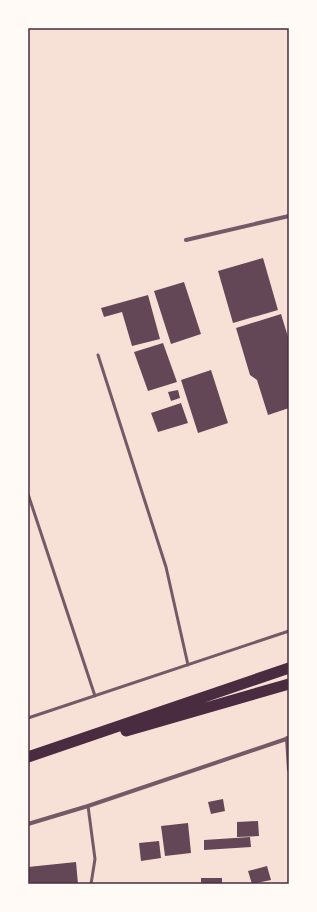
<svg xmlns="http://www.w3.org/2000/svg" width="317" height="912" font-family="'Exo 2',sans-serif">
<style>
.building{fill:#644757}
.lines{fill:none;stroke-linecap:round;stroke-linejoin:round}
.service{stroke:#755966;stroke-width:3}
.minor{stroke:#755966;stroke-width:4}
.trunk{stroke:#4a2c40;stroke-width:11}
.neatline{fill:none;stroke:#4a2c40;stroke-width:1.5}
</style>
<rect width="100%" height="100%" fill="#f7e1d7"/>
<!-- building -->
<path class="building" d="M263,258l15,52 -45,13 -15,-52z
M184,282l17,52 -30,10 -17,-53z
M148,295l12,44 -28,7 -10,-34 -18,5 -3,-9z
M281,314l8,26v68l-21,7 -11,-35 -7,-5 -14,-47z
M163,343l14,39 -29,9 -14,-39z
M211,370l17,53 -30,10 -17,-53z
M178,390l2,8 -9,3 -3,-9z
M181,403l7,20 -30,9 -7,-19z
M223,799l2,12 -14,3 -3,-12z
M258,821l1,15 -22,1v-15z
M188,823l3,30 -26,3 -4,-30z
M250,837l1,10 -47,3v-10z
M159,841l2,17 -20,3 -2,-18z
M76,862l2,22h-50v-17z
M267,866l4,14 -19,4 -4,-13z
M201,878h21v6h-21z"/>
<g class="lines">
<!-- service -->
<path class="service" d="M98,355l68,212 22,98
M28,494l67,202
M28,718l261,-87
M88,806l7,53 -4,25"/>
<!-- minor -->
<path class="minor" d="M186,240l103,-24
M287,738l2,32
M28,824l60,-18 201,-68"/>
<!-- trunk -->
<path class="trunk" d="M126,731l163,-47
M28,757l261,-89"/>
</g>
<!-- border -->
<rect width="317" height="912" fill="none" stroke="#fffaf5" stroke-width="58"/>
<rect x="29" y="29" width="259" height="854" class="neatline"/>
</svg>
